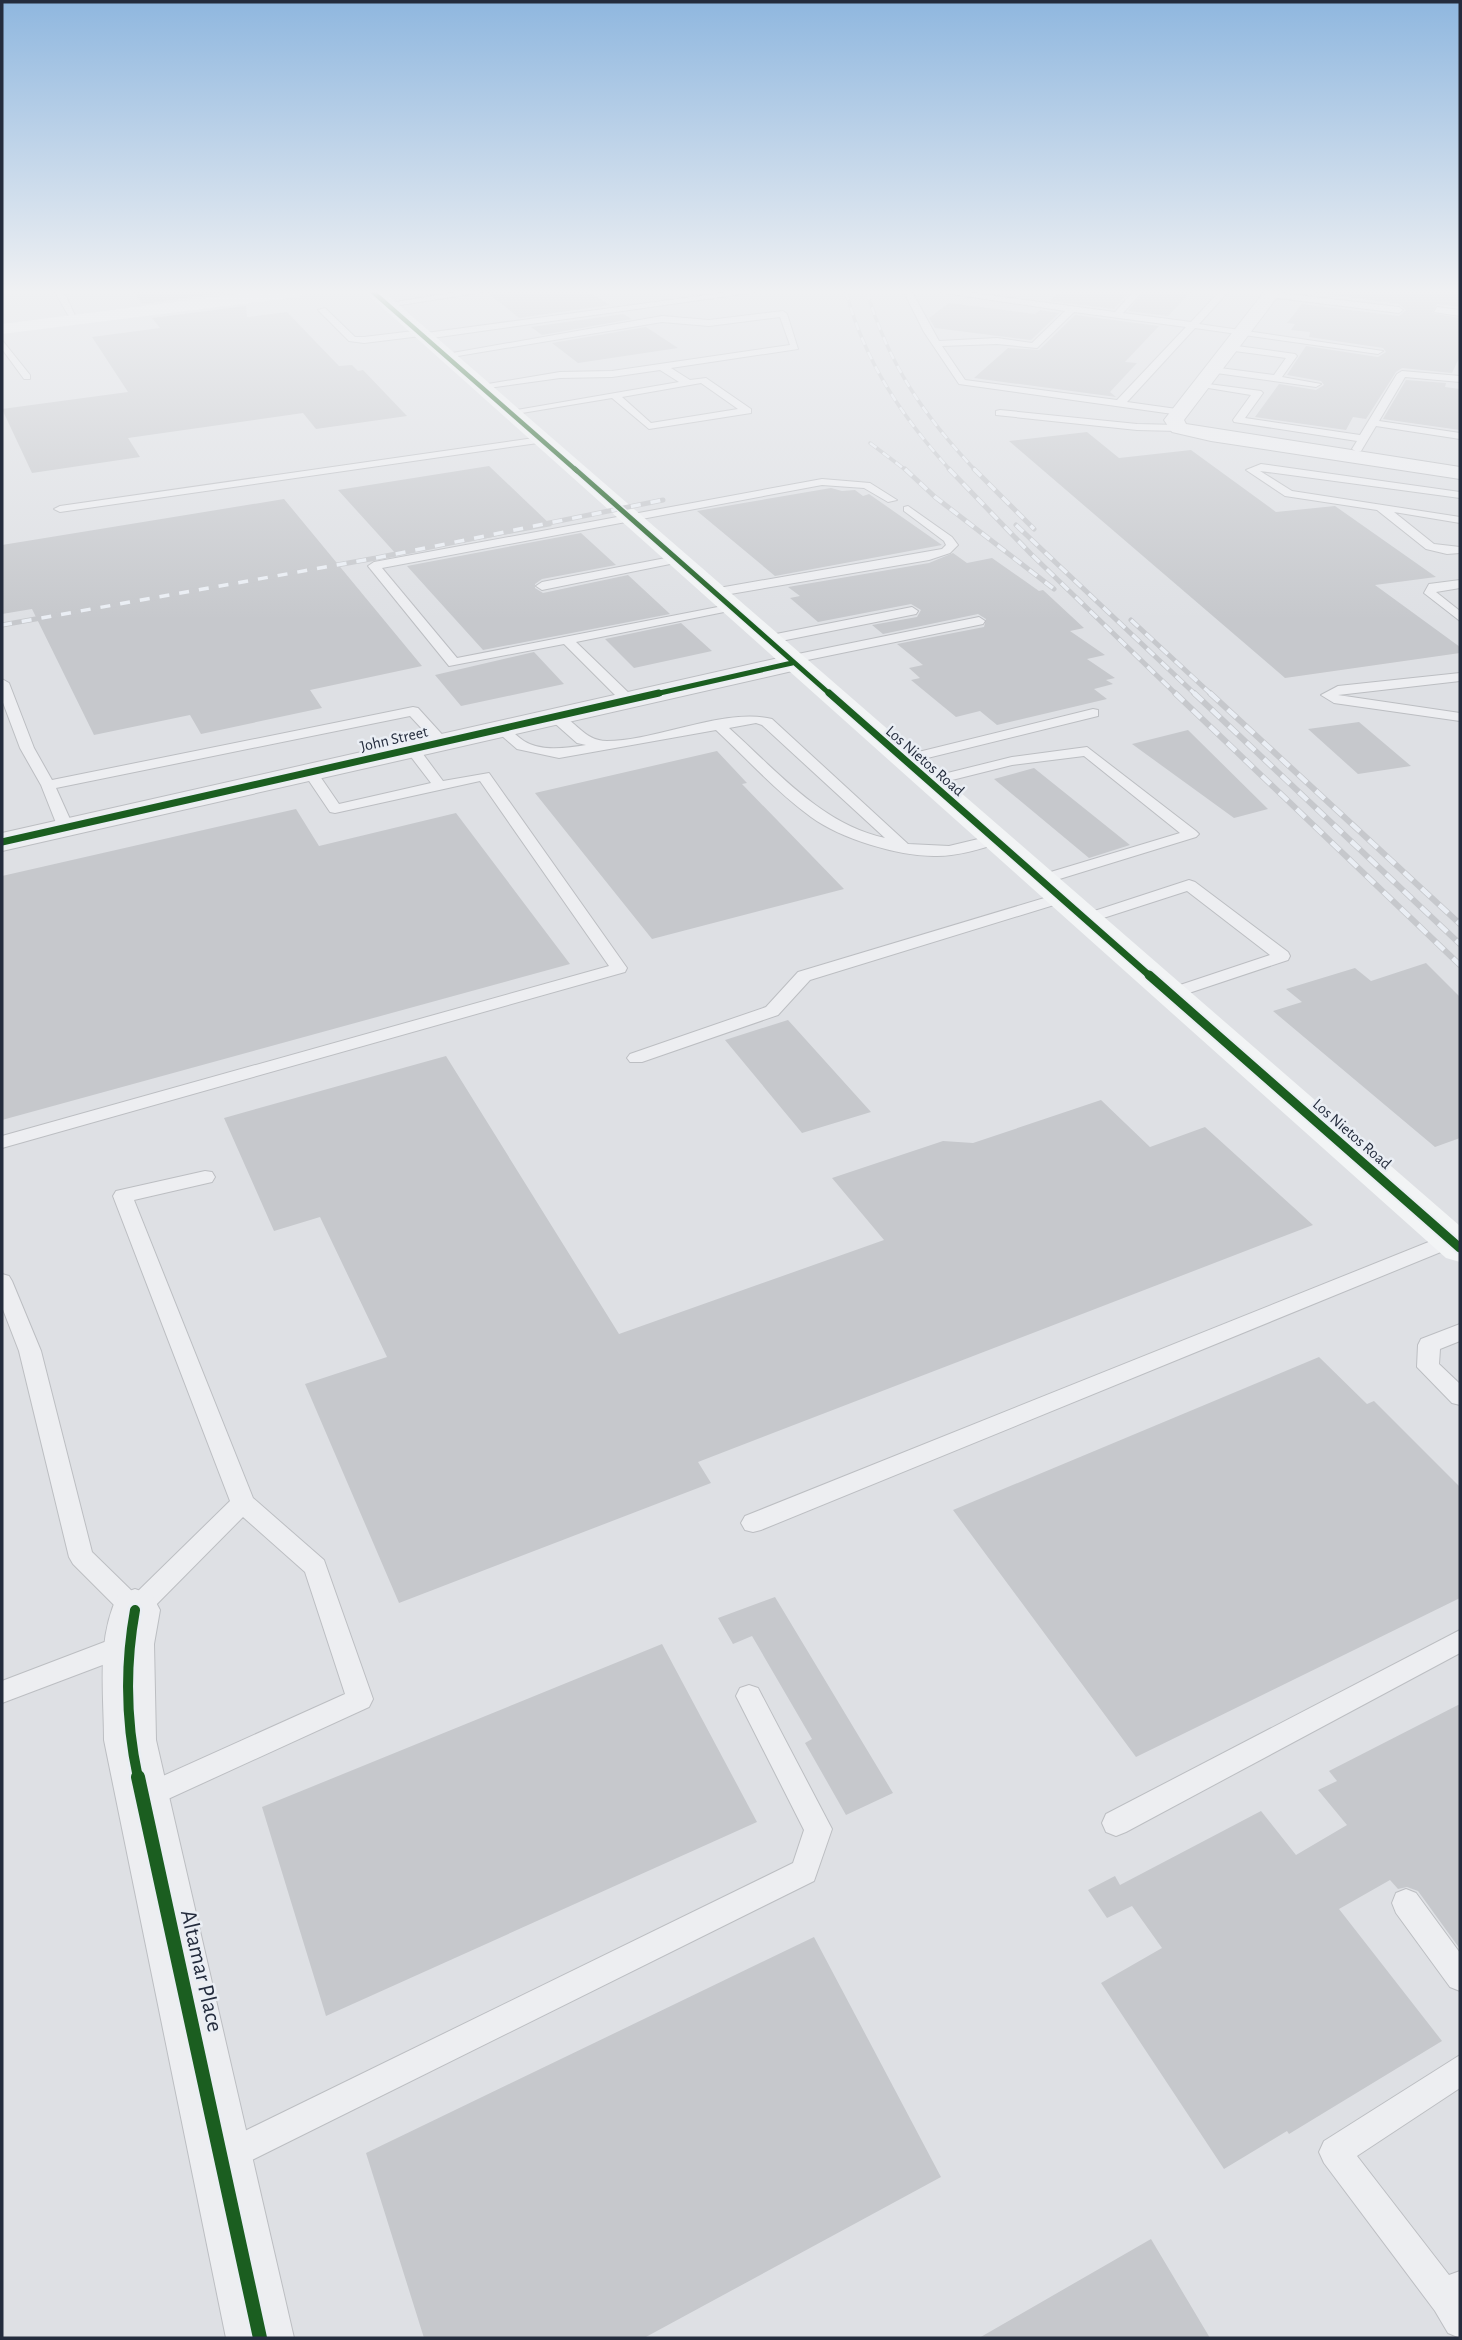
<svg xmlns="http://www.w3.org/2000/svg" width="1462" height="2340" font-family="'Alegreya Sans',sans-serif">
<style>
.building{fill:#c6c8cc}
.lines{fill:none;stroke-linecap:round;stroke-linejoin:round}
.service-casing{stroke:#bcbec2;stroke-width:2}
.minor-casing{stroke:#bcbec2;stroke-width:2}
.tertiary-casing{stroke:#bcbec2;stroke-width:2}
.service{fill:#edeef1;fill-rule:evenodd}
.minor{fill:#edeef1;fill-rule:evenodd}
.tertiary{fill:#edeef1;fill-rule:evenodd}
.secondary{fill:#f2f4f5;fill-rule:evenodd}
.rail-far2-casing{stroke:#c6c8cc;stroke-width:3.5}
.rail-far1-casing{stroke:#c6c8cc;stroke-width:5}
.rail-casing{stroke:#c6c8cc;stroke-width:6}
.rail-far2{stroke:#eaeef4;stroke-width:2.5;stroke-dasharray:8;stroke-linecap:butt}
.rail-far1{stroke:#eaeef4;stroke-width:3.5;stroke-dasharray:10;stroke-linecap:butt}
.rail{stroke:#eaeef4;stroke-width:4.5;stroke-dasharray:12;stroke-linecap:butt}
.cycleway-far5-casing{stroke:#eaeef4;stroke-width:6}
.cycleway-far4-casing{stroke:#eaeef4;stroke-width:8}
.cycleway-far3-casing{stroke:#eaeef4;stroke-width:10}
.cycleway-far2-casing{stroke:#eaeef4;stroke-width:13}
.cycleway-far1-casing{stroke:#eaeef4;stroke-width:15}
.cycleway-casing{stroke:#eaeef4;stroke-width:18}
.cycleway-far5{stroke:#1b5e20;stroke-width:4.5}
.cycleway-far4{stroke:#1b5e20;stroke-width:5}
.cycleway-far3{stroke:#1b5e20;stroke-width:7}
.cycleway-far2{stroke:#1b5e20;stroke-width:9}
.cycleway-far1{stroke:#1b5e20;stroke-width:10}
.cycleway{stroke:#1b5e20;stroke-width:14}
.labels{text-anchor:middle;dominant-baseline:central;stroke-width:5;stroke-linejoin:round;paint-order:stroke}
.far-street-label{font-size:16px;fill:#242c3d;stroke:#eaeef4}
.near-street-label{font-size:23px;fill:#242c3d;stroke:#eaeef4}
</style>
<rect width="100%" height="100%" fill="#dee0e4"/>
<!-- building -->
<path class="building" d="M134,292h95l-87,12z
M487,292h101l22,13 -91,13z
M1059,292h70l-15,17 -64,-8z
M1144,292h47l-23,24 -40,-5z
M1311,292h149v15l-23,-3 -5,9 28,5v38l-8,17 -50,-5 -6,4 -30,47 -13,-2 -7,13 -91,-13 24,-33 37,6 8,-5 -3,-4 -34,-6 19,-29 72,11 8,-5 -3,-4 -74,-11 1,-5 -19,-2 4,-6 -8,-1 15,-19 97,12 7,-6 -7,-6z
M949,303l86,11 5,-4 19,3 -28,27 -96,-12 -6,-10z
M246,306l1,11 40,-5 52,54 13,-1 6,6 5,-1 44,46 -91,13 -13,-16 -175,25 12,19 -108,16 -30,-64 126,-17 -36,-55 68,-9 -8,-10z
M623,314l9,5 -90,16 -11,-8z
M1075,315l84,11 -34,36 12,1 -27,29 6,5 -142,-19 34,-30 31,2z
M646,327l32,21 -100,15 -26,-20z
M1406,380l40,3 -1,4 15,2v41l-77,-11z
M1087,432l32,26 72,-8 85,62 59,-6 101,71 -61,8 85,62v6l-175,25 -276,-237z
M489,466l63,60 -155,29 -59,-65z
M831,488l11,3 13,-1 8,6 6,-2 73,51 -167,31 -78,-65z
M284,499l138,167 -112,24 12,18 -121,26 -11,-19 -96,20 -62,-126 -30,5v-69z
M581,533l35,32 -74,14 -7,5v4l8,5 85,-18 42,39 -187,36 -76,-84z
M953,553l14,10 25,-5 47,33 4,-1 41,38 -14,3 35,24 -18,4 28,19 -9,2 7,4 -19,5 13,10 -110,26 -17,-14 -24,6 -45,-37 9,-2 -11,-10 14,-3 -26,-21 87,-17 2,-8 -8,-5 -95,20 -11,-9 45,-8 4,-7 -10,-6 -93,18 -28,-24 10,-2 -12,-9 141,-24z
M681,623l31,28 -78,17 -29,-29z
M534,652l30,32 -103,22 -26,-31z
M1359,722l52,44 -53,8 -50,-45z
M1188,730l80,79 -34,9 -102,-74z
M717,751l30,32 -5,1 102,105 -192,50 -117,-146z
M1034,768l96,77 -41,13 -95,-79z
M296,809l23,37 137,-33 114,151 -568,156v-244z
M1426,963l34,34v141l-25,9 -162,-136 29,-9 -16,-13 69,-21 16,13z
M788,1020l83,92 -69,21 -77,-93z
M446,1056l173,278 265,-94 -52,-62 111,-37 30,2 128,-43 49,47 55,-20 108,98 -615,237 13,21 -312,120 -94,-219 82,-27 -67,-140 -46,14 -50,-113z
M1319,1357l48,47 7,-3 86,86v111l-324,159 -183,-247z
M775,1597l118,196 -47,22 -41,-72 7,-4 -60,-103 -19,8 -15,-26z
M662,1644l95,178 -431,194 -64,-209z
M1460,1704v245l-42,-58 -11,-4 -9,2 -8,-9 -51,29 103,132 -153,93 -2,-3 -63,38 -123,-186 61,-35 -30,-42 -25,12 -19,-28 27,-14 5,9 141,-74 35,44 51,-30 -29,-35 19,-9 -8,-10z
M814,1937l127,240 -297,161h-220l-58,-185z
M1151,2239l59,99h-231z"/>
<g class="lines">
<!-- service casing -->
<g class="service-casing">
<path id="service" d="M55,292h9l14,30h-6z
M456,292h27l-95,15 -4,-3z
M729,292h27l-331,47 -4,-3 -57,7 -15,-2 -31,-31 7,-2 30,29h9l58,-7 4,3z
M904,292h8l27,49 58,-3 35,5 33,-32 -126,-19h27l149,20 18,-20h9l-19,21 68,9 28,-30h9l-29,32 184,27 -5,3 -183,-26 -68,74 57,8 1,2 -5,3 -221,-31 -35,-52zM1074,312l112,15 -69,73 -152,-20 -23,-34 55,-2 40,4z
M1272,292l127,15 4,3 -4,3 -130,-16z
M1437,307l23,3v6l-26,-4z
M783,311l4,3 11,35 -127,19 19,12 16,-2 45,31v4l-102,16 -37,-31 -102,17 -5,-3 174,-30 -19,-12 -48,7 -52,1 -79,11 -5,-3 84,-14 52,-1 178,-26 -10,-28 -71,9 -47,-4 -216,36 -5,-3 221,-39 47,4zM701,383l37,26 -87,14 -29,-26z
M2,340l28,35v4h-6l-22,-30z
M1230,345l65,9 2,2 -15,21 39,7 -5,3 -107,-15 -2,-2 5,-3 62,8 12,-17 -59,-8v-4z
M1402,371l58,5v6l-55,-5 -26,44 81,12v6l-84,-13 -15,25 -4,1 -5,-3 5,-8 -123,-19 -1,-2 18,-25 -55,-9 5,-3 60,8 2,2 -18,25 115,17 37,-61z
M1000,410l137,14 42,1 5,3 -5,3 -42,-1 -141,-15v-4z
M541,437l5,3 -1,2 -485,70 -6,-3 6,-3z
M1261,464l199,28v6l-200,-27 32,20 168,26v6l-66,-11 40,32 26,3v6l-13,1 -21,-5 -49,-39 -92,-14 -39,-26z
M822,479l48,4 27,17 -9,2 -24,-14 -42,-3 -440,83 75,90 276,-54 2,3 -6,4 -153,31 57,55v6h-10l-59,-59 -115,22 -81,-100 6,-4z
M908,506l44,31 6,8 -8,8 -21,7 -216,37 -6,-4 6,-4 229,-40 4,-4 -2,-4 -40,-30v-4z
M676,556l6,4 -2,2 -138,28 -6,-4 6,-4z
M1460,580v8l-24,4 24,19v10l-36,-28 5,-9z
M912,607l6,4 -2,3 -150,30 -6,-4 6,-4z
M979,617l6,4 -2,3 -195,40 -6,-4 6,-4z
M1460,673v8l-122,14 122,18v8l-126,-18 -13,-8 17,-9z
M2,679l7,4 25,65 18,32 361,-73 5,1 31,34 -7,4 -5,-1 -27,-29 -354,72 18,40 -8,5 -8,-5 -17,-43 -21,-37 -18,-48z
M1093,709l5,1v6l-195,48 -7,-4 2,-3z
M556,713c20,6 27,28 51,28 49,0 119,-34 165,-22l136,125 41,2 46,-11 8,5 -3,3c-20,6 -41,13 -63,13 -37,1 -96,-17 -126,-39 -34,-25 -64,-58 -95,-87l-157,28 -42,-9 -23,-20 7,-4c9,3 15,11 23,16 18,11 42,7 62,4l-9,-2 -26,-23 -2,-3zM756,723l6,2 123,113c-64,-14 -109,-68 -156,-110z
M412,745l5,1 26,35 46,-8 138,195 -2,4 -623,176v-12l607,-170 -129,-185 -145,32 -5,-1 -27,-40 7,-4 5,1 24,35 92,-21 -26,-34z
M1087,747l109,84 3,3 -3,3 -156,48 -8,-5 2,-3 146,-44 -96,-77 -72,9 -84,21 -7,-4 2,-3 89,-22z
M1189,880l6,2 93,70 2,4 -2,4 -117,39 -9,-5 3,-4 105,-35 -83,-64 -96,31h-12l-2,-3 2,-3z
M1061,893l8,5 -2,3 -257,79 -32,35 -136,47h-12l-3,-4 3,-4 136,-47 32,-35z
M205,1171l7,1 3,5 -3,5 -78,18 119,298 71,62 49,139 -4,8 -225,103 -10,-3 -3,-9 3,-9 211,-95 -40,-122 -62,-55 -99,100 -9,3 -9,-3 -53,-53 -4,-7 -50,-206 -17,-44v-33l7,2 3,5 29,70 51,201 43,42 95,-93 -117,-305 3,-5z
M1451,1233l9,6 -2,6 -697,285 -8,2 -8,-2 -4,-7 4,-7z
M1460,1324v17l-20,8 -1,15 21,20v21l-8,-2 -35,-36 1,-22 3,-6z
M1460,1630v23l-334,179 -10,4 -10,-4 -4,-9 4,-9z
M128,1633l9,3 4,8 -4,8 -135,51v-22z
M749,1685l9,3 74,141 -18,52 -576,286 -11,5 -11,-5 -5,-11 5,-11 577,-282 11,-33 -68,-134 4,-8z
M1406,1889l10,4 44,60v38l-10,-4 -54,-74 -4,-10 4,-10z
M1460,2055v33l-103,68 92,119 11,-4v67l-12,-5 -13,-22 -111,-148 -5,-11 5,-11z"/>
</g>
<!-- minor casing -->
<g class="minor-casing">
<path id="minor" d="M1264,292h17l-97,128 2,4 274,43v12l-249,-38 -39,-9 -8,-12z
M135,1589l17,6 8,15 -6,34 2,96 138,598h-68l-122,-598c0,-47 -8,-101 14,-145z"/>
</g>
<!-- tertiary casing -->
<g class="tertiary-casing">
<path id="tertiary" d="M792,655l9,2 4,6 -4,6 -799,182v-18z"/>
</g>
<!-- service -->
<use href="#service" class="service"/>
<!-- minor -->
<use href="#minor" class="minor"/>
<!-- tertiary -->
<use href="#tertiary" class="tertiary"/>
<!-- secondary -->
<path class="secondary" d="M254,292h53l-8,5 -297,37v-10z
M365,292h19l1076,934v36l-14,-4z"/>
<!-- rail-far2 casing -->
<g class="rail-far2-casing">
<path id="rail-far2" d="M846,292c19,70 56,125 105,179
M867,292c22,73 57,124 109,179
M870,443l37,28"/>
</g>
<!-- rail-far1 casing -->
<g class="rail-far1-casing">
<path id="rail-far1" d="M905,469l30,28 119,92
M949,469l82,85 146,141
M974,469l60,60
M1016,525l180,170
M1131,620l81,75
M2,625l374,-67 287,-58"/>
</g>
<!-- rail casing -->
<g class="rail-casing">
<path id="rail" d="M1175,693l285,272
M1194,693l266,251
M1210,693l250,231"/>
</g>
<!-- rail-far2 -->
<use href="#rail-far2" class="rail-far2"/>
<!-- rail-far1 -->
<use href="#rail-far1" class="rail-far1"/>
<!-- rail -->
<use href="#rail" class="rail"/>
<!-- cycleway-far5 casing -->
<g class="cycleway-far5-casing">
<path id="cycleway-far5" d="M373,292l204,179"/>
</g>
<!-- cycleway-far4 casing -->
<g class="cycleway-far4-casing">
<path id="cycleway-far4" d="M575,469l256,226
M651,695l141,-32"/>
</g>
<!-- cycleway-far3 casing -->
<g class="cycleway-far3-casing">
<path id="cycleway-far3" d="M829,693l322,284
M2,842l657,-149"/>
</g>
<!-- cycleway-far2 casing -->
<g class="cycleway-far2-casing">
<path id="cycleway-far2" d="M1149,975l311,273"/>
</g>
<!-- cycleway-far1 casing -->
<g class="cycleway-far1-casing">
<path id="cycleway-far1" d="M135,1610c-10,55 -9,113 3,168"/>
</g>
<!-- cycleway casing -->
<g class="cycleway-casing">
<path id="cycleway" d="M138,1777l122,561"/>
</g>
<!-- cycleway-far5 -->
<use href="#cycleway-far5" class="cycleway-far5"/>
<!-- cycleway-far4 -->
<use href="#cycleway-far4" class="cycleway-far4"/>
<!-- cycleway-far3 -->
<use href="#cycleway-far3" class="cycleway-far3"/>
<!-- cycleway-far2 -->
<use href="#cycleway-far2" class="cycleway-far2"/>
<!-- cycleway-far1 -->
<use href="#cycleway-far1" class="cycleway-far1"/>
<!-- cycleway -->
<use href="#cycleway" class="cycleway"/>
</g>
<!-- sky -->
<linearGradient id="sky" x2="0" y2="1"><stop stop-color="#8fb7df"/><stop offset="0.47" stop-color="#f0f1f3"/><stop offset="1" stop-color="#f0f1f3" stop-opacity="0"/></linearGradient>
<rect width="1462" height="620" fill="url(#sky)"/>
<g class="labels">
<!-- far-street labels -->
<g class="far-street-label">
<text transform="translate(394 739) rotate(-13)">John Street</text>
<text transform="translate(925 761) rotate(41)">Los Nietos Road</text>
<text transform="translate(1352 1134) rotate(41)">Los Nietos Road</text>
</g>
<!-- near-street labels -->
<g class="near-street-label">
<text transform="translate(201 1971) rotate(77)">Altamar Place</text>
</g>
</g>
<!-- border -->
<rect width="1462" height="2340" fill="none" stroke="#242c3d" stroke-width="7"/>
</svg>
